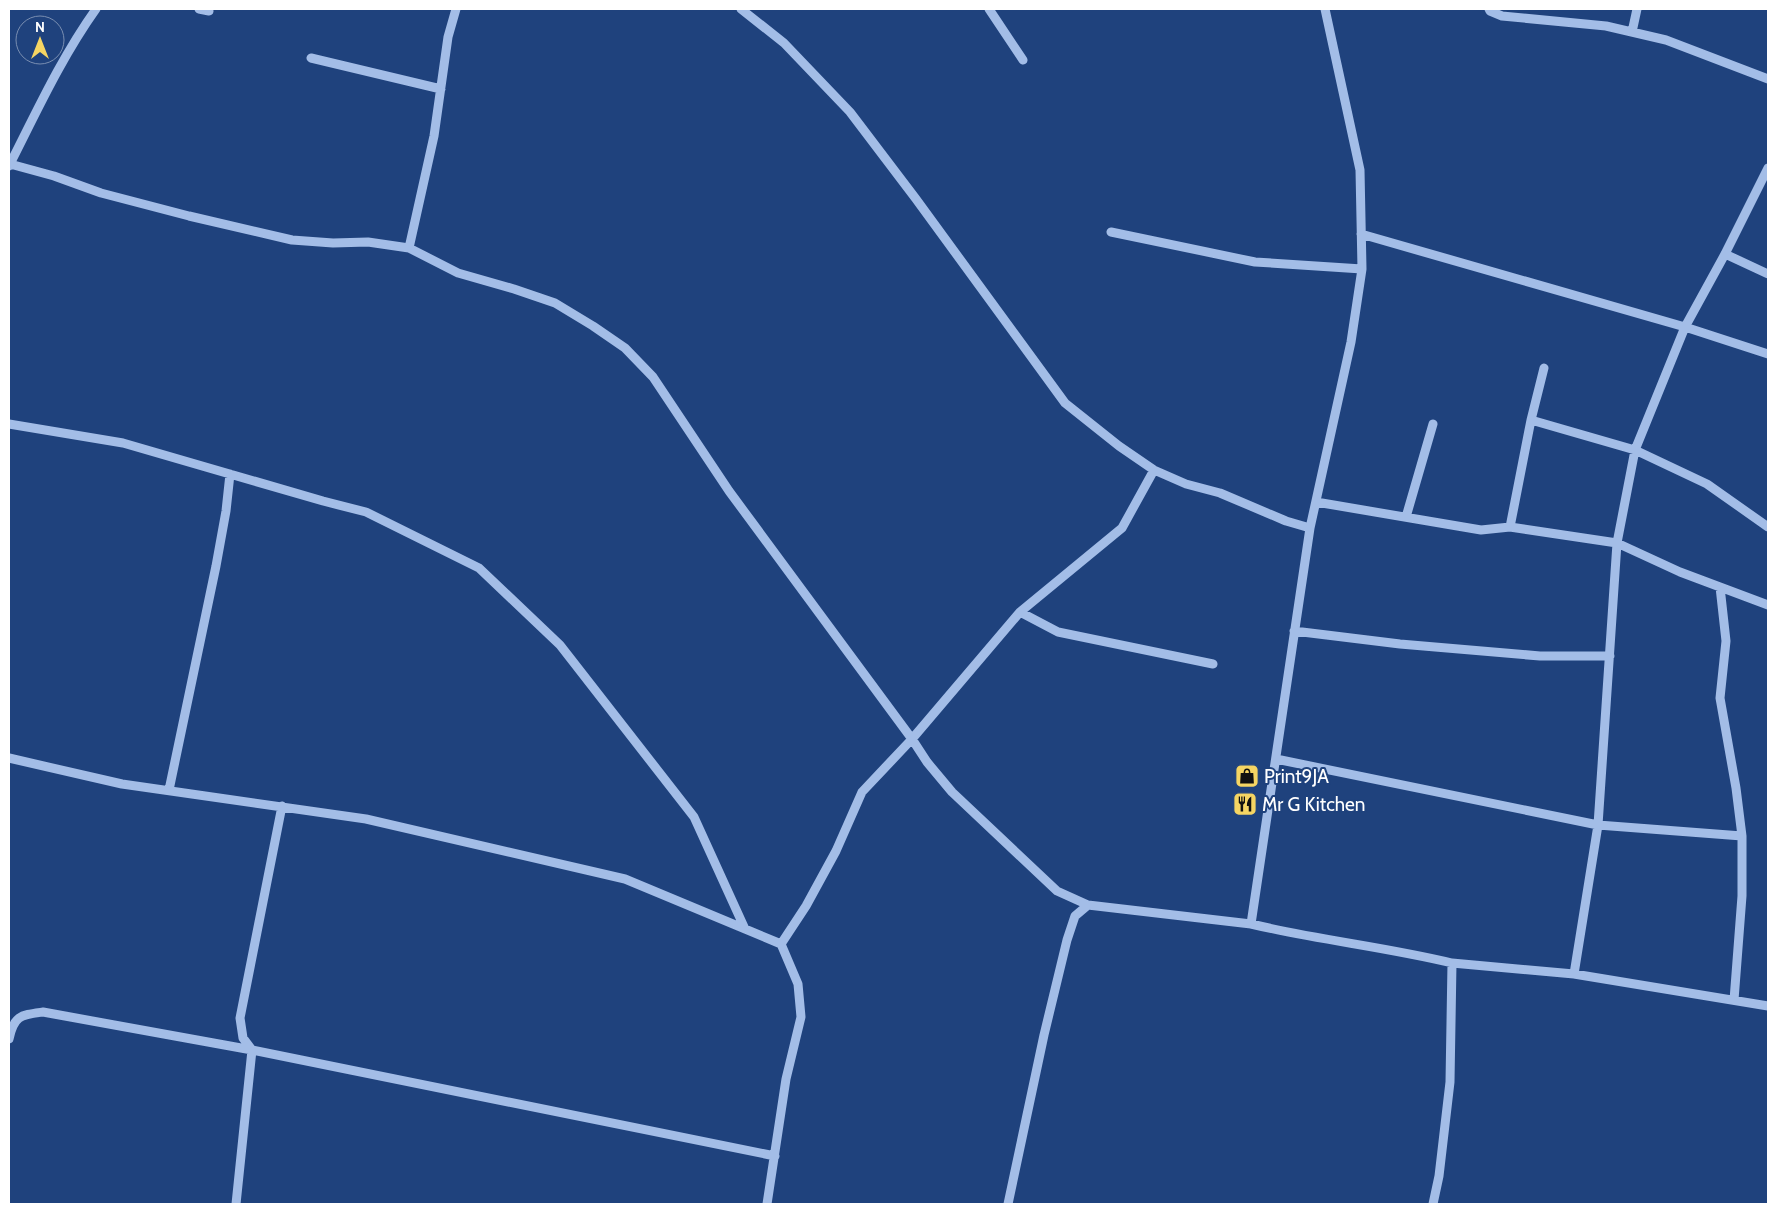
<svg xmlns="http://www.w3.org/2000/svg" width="1777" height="1213" font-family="Cabin,sans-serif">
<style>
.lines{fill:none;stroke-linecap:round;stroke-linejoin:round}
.minor{stroke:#a3bde7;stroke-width:9}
.labels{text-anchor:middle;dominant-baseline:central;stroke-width:4;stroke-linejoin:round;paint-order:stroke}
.poi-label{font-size:19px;fill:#fff;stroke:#1f427d;text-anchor:start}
</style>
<rect width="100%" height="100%" fill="#1f427d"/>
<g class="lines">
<!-- minor -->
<path class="minor" d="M199,9l10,2
M741,9l43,34 66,69 66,87 149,204 54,43 35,24 32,14 34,9 66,28 24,7 -59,396c67,16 135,23 201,39l-2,119 -11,94 -6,28
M989,9l34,51
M1489,9l1,2 12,5 104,10 60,14 102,39
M1632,32l5,-23
M311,58l130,31
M10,164l44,12 47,17 88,23 103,24 41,3 35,-1 41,6 49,25 56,16 41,14 38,23 32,22 28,29 76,114 183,248 108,-127 102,-84 32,-58
M9,166c27,-53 52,-108 87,-157
M1111,232l144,30 107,7
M1361,234l324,93 83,27
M409,248l25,-112 14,-99 8,-28
M1725,254l43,20
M1531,420l104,30 72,34 61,43
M9,424l114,19 200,58 43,11 113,56 81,77 134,172 51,112
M1316,502l165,28 29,-3 107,16 18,-93 50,-123 40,-73 43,-86
M1406,517l27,-93
M1510,527l21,-107 13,-52
M1310,528l41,-186 11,-73 -2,-99 -35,-161
M1720,587l6,54 -6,57 16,90 6,48v60l-8,104
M1020,612l38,20 155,32
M1294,631l106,13 140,12h70
M9,758l113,26 244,35 259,60 156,65 17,40 3,33 -15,62 -19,125
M1276,759l322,66 144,11
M169,790l47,-224 10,-55 4,-37
M781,944l25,-38 30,-55 26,-59 50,-53 15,23 25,30 105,99 31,14
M1452,963l122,11 194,32
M1574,974l24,-149 19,-282 63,29 88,33
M9,1039c5,-24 12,-24 34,-27l209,38 523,106
M236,1204l16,-154 -9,-12 -3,-20 42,-212
M1008,1204l36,-169 23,-95 8,-24 13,-11 163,19"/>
</g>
<!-- icons -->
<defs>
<g id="shop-square" transform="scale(1.25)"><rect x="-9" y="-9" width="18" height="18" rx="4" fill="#f5d563" stroke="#1f427d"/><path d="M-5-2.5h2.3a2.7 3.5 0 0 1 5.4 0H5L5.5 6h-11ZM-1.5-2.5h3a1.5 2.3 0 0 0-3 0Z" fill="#111"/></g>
<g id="restaurant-square" transform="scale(1.25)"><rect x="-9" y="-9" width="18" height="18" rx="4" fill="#f5d563" stroke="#1f427d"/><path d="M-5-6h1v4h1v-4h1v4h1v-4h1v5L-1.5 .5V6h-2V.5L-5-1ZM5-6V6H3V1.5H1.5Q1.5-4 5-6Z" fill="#111"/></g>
</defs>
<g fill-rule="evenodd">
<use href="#shop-square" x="1247" y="776"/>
<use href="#restaurant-square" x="1245" y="804"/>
</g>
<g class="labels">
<!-- poi labels -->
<g class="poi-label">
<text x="1264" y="776">Print9JA</text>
<text x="1262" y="804">Mr G Kitchen</text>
</g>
</g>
<!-- border -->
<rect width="1777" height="1213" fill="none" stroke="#ffffff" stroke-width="20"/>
<!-- north arrow -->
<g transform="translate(40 40)"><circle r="24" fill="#1f427d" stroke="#798eb1"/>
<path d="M0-4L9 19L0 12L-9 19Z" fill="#f5d563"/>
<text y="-8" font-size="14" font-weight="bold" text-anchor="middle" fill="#ffffff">N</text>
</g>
</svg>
